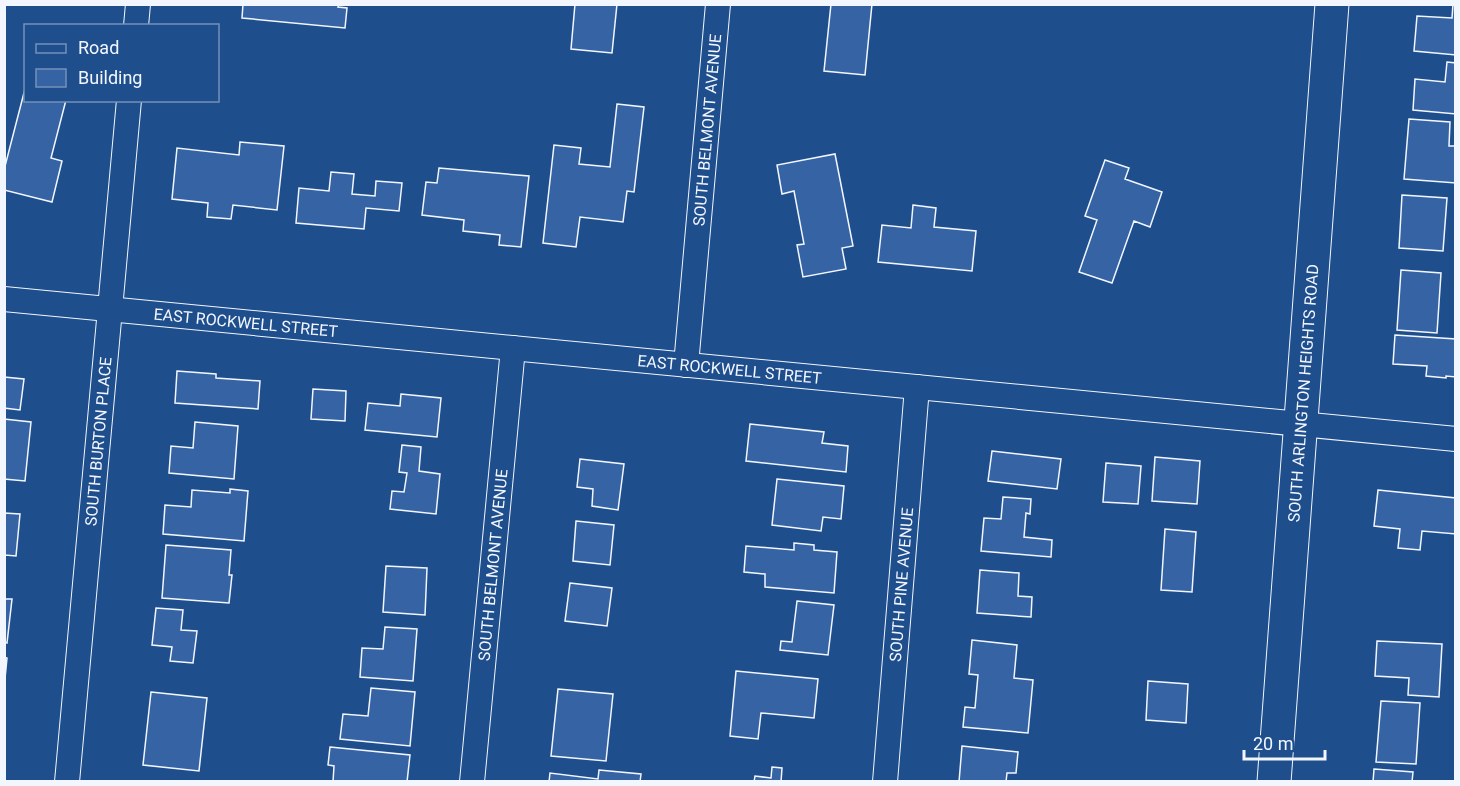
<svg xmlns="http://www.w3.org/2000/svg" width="1460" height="786" font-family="Roboto,sans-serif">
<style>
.building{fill:#3563a3;stroke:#f2f6ff;stroke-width:1.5}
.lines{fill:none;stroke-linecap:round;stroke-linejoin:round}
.street-casing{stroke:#f2f6ff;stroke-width:26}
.secondary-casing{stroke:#f2f6ff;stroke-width:35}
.street{stroke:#1f4e8c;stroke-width:24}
.secondary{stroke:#1f4e8c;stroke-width:33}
.labels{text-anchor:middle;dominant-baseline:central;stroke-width:4.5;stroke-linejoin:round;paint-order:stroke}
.street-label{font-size:16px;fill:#f2f6ff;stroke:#1f4e8c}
</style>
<rect width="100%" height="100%" fill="#1f4e8c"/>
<!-- building -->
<path class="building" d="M243,4h96l-1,3 9,1 -2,20 -103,-10z
M575,4h42l-5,49 -41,-4z
M831,4h41l-7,71 -41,-4z
M1453,4h3v51l-42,-4 3,-35 35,2z
M1447,62l9,1v51l-43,-4 2,-31 30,3z
M26,85v15h40l-15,58 11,3 -10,41 -48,-12v-20z
M617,104l27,3 -10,85 -7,-1 -4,31 -43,-5 -4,30 -33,-4 11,-98 27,3 -2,16 31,3z
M1409,119l41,3 -1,24h7v37l-52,-4z
M240,142l44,4 -7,64 -44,-5 -2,14 -24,-2 1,-14 -36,-4 5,-51 62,7z
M835,154l18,92 -11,2 4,21 -43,8 -6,-32 7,-1 -10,-53 -12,3 -5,-29z
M1105,160l24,8 -4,11 37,13 -12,35 -16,-6 -22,62 -33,-11 18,-52 -12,-4z
M439,168l90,8 -8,71 -22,-2 1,-10 -37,-4 1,-11 -42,-5 4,-33 11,1z
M331,172l23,2 -2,20 23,2 1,-15 26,2 -3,28 -33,-3 -2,21 -68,-6 3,-35 30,3z
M1402,195l45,3 -4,53 -44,-3z
M913,205l23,3 -2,19 42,4 -4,40 -94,-9 4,-37 29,3z
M1401,270l40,3 -4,60 -40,-3z
M1395,335l61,4v38l-10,-1v2l-20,-2 1,-10 -34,-2z
M177,371l39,3v4l44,3 -2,28 -83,-6z
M4,377l20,2 -4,31 -16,-2z
M313,389l33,2 -1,30 -34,-2z
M401,394l40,4 -4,39 -72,-7 3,-27 32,3z
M4,419l27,3 -6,59 -21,-2z
M195,422l43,4 -4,53 -65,-6 2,-27 22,2z
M750,424l74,8 -2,11 26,3 -2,26 -100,-11z
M402,445l19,2 -2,24 21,3 -4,40 -46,-5 2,-18 12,1 3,-19 -8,-1z
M992,451l69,8 -4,30 -69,-8z
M1155,457l45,4 -3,43 -45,-3z
M580,459l44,5 -6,46 -26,-4 1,-17 -16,-2z
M1106,463l35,3 -3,38 -35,-2z
M777,479l67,7 -3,33 -18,-2 -2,14 -49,-6z
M230,489l18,2 -4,50 -81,-7 2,-29 26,2 1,-17 38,3z
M1378,490l78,8v36l-34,-3 -2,19 -22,-2 2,-19 -26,-3z
M1003,497l28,2 -1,15 -4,-1 -2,24 28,3 -1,17 -70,-6 3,-33 17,1z
M4,513l16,1 -4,42 -11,-1 -1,9z
M576,521l38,4 -4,40 -37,-4z
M1165,529l31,3 -4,60 -31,-2z
M794,543l20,2v5l23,2 -3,41 -69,-6v-13l-21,-2 2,-26 48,4z
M166,545l65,5 -2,25h3l-3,28 -67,-5z
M386,566l41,2 -2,47 -42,-3z
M980,570l39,3 -1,23 14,1 -1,20 -54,-4z
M570,583l42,5 -5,38 -42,-5z
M4,599h8l-5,44 -3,-1z
M797,601l37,4 -6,50 -48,-5 1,-9 11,1z
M156,608l27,2 -2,20 16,1 -4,32 -23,-2 2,-14 -20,-2z
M385,627l32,2 -4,52 -53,-4 2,-29 21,1z
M972,640l45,5 -3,33 19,2 -5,53 -65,-6 2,-20 10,1 3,-33 -9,-1z
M1377,641l65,3 -3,53 -31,-2 1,-17 -34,-2z
M4,657l3,1 -3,31z
M736,671l82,8 -4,39 -53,-5 -3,26 -28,-3z
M1148,681l40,3 -2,39 -40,-3z
M371,688l44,4 -5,54 -70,-7 3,-25 25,2z
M558,689l55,5 -7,67 -55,-5z
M151,692l56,6 -8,73 -56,-6z
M1381,701l39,2 -4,61 -40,-2z
M962,746l56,6 -2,21h-9l-1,9h-47z
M330,747l80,8 -3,27h-74l1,-16 -6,-1z
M772,767l10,1 -1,14h-27l1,-6 16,2z
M1374,769l39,3 -1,10h-39z
M599,770l42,4 -1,8h-91l1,-9 48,6z"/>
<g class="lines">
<!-- street casing -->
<g class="street-casing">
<g id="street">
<path d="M136,26l2,-22"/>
<path id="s1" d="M4,299l1452,140"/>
<path id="s2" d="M686,365l32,-361"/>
<path id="s3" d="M67,782l62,-682"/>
<path id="s4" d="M472,782l41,-434"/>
<path id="s5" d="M885,782l32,-395"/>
</g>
</g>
<!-- secondary casing -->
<g class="secondary-casing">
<g id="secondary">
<path id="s6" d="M1274,782l58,-778"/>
</g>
</g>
<!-- street -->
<use href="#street" class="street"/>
<!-- secondary -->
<use href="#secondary" class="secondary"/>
</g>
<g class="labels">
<!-- street labels -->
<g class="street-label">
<text stroke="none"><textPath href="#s2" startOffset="236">SOUTH BELMONT AVENUE</textPath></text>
<text stroke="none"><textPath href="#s1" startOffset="243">EAST ROCKWELL STREET</textPath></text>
<text stroke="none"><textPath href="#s1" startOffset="729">EAST ROCKWELL STREET</textPath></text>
<text stroke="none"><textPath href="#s6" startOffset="390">SOUTH ARLINGTON HEIGHTS ROAD</textPath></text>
<text stroke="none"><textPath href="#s3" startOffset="342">SOUTH BURTON PLACE</textPath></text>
<text stroke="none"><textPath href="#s4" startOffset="218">SOUTH BELMONT AVENUE</textPath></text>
<text stroke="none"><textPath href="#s5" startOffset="198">SOUTH PINE AVENUE</textPath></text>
</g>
</g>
<!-- border -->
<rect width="1460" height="786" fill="none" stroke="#f2f6ff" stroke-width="12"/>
<!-- legend -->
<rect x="24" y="24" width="195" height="78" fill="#1f4e8c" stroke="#7391ba" stroke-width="1.5"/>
<rect x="36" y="44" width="30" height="9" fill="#1f4e8c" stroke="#7391ba" stroke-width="1.5"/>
<text x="78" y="54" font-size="18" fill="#f2f6ff">Road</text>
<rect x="36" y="69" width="30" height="18" fill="#3563a3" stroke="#7391ba" stroke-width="1.5"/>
<text x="78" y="84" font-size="18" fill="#f2f6ff">Building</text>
<!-- scale -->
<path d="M1244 750v9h81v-9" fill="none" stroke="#f2f6ff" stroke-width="3"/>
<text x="1253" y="750" font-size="18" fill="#f2f6ff" stroke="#1f4e8c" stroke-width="4.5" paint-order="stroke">20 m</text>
</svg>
